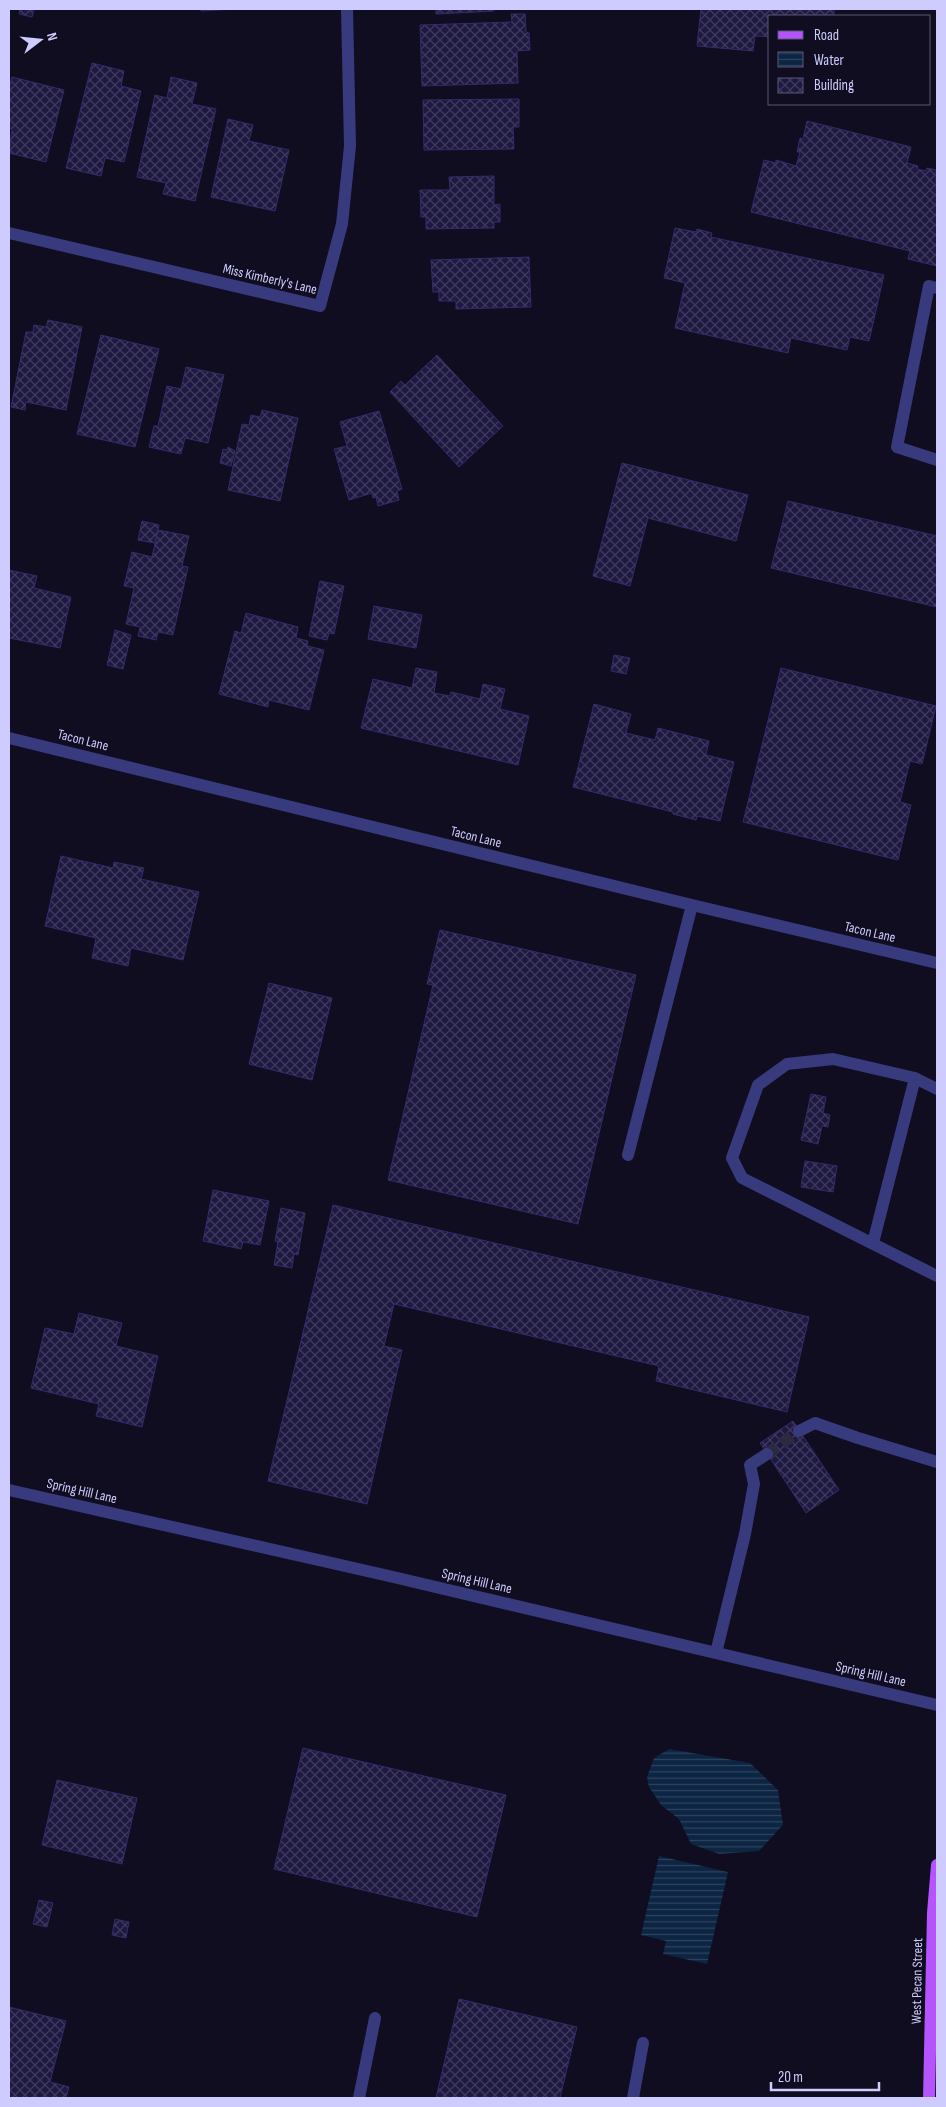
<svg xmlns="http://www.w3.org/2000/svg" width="946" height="2107" font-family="'Sofia Sans Condensed',sans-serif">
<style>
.water{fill:url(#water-rules)}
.building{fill:url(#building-cross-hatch);stroke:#342b6c}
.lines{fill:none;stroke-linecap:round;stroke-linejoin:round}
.minor-tunnel{stroke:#2c2a40;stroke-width:12;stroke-dasharray:12 6;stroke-linecap:butt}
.minor{stroke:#383a7e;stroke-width:12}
.major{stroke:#b354fd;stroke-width:12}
.labels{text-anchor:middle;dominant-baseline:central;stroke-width:4;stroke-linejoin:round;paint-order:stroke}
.street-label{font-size:14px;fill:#cecbfe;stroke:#0f0d1f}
</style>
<defs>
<pattern id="water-rules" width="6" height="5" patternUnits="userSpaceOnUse" patternTransform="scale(1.25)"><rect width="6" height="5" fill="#0c2543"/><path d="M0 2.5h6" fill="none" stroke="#2e435f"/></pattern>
<pattern id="building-cross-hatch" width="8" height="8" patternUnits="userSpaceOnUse" patternTransform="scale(1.25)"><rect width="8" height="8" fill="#1e1940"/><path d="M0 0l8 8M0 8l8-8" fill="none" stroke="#3e395d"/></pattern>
</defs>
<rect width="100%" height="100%" fill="#0f0d1f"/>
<!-- water -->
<path class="water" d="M669,1749l81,14 28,27 5,35 -24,26 -40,3 -28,-10 -12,-25 -18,-14 -12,-18 -2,-10 7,-19z
M659,1856l69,16 -21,92 -44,-10 3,-13 -25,-6z"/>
<!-- building -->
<path class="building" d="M20,9h14l-2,8 -13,-3z
M201,9h34l-34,2z
M436,9h57l1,2 -58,3z
M701,9h133v7h-64v21l-15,-1 -2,15 -56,-5z
M511,14h14l1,18 3,1 1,17 -13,1 1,32 -96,3 -2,-61 92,-3z
M92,63l32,8 -3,15 20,5 -17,71 -19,-4 -4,18 -35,-8z
M12,77l52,13 -18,72 -37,-9 3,-24 -3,-1v-39z
M171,77l26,6 -5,21 24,5 -21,92 -32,-7 3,-11 -29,-6 18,-82 12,3z
M519,99v28h-6l1,22 -90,1 -1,-50z
M228,119l25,6 -4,16 40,9 -14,61 -64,-14z
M807,121l104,26 -4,16 11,3 -1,3 9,2 1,-3 9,2 1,96 -29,-7 2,-8 -159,-39 13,-52 12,3v-3l20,6 4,-14h-3l3,-14 3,1z
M494,176v29l6,-1v18h-6v6l-68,1v-12h-5l-1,-27h30l-1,-13z
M675,228l21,4 1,-3 15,4 -1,4 173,38 -15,66 -19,-4 -3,13 -56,-12 -3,15 -113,-25 10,-45 -21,-5z
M529,257l2,50 -75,2v-8h-17v-9h-6l-2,-32z
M48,320l34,7 -16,83 -40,-8 -1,8 -14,-3 15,-75h7l1,-7 12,2z
M101,335l58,14 -24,98 -58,-13z
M437,355l66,71 -44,41 -69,-75 11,-11 4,4z
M186,367l38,8 -16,68 -23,-5 -4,16 -32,-7 5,-21h4l9,-40 14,3z
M262,410l36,8 -18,83 -52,-11 14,-66 7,1 2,-10 9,2z
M379,411l23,78 -5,2 2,9 -21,6 -2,-9 -3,1 -1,-5 -23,7 -15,-51 13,-3 -7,-24z
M228,447l7,4 -4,15 -11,-3 3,-14 4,1z
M622,463l126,32 -12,46 -88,-23 -18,68 -37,-10z
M788,501l149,35v71l-166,-39z
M142,521l17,4 -4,18 -17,-3z
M158,530l31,6 -7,30 6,1 -15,68 -15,-3 -2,8 -18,-4 2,-9 -14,-3 8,-36 -10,-2 8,-34 20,5z
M9,570l28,6 -3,12 37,9 -11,51 -51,-10z
M320,581l24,5 -10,48 -5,-1 -2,7 -18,-4z
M374,606l48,9 -6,33 -48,-9z
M246,613l52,14 -2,11 12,3 -1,5 17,4 -15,60 -40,-10 -1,7 -49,-13 16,-63 6,2z
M115,630l16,5 -8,34 -16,-4z
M614,655l16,3 -4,16 -15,-3z
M416,668l21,4 -3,21 16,3 1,-4 29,7 3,-15 22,5 -5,20 29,7 -11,49 -157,-37 12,-49 39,9z
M781,668l155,38 -14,58 -12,-3 -10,41 11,3 -13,55 -155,-38z
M594,704l37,10 -5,19 29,7 3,-12 51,13 -3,14 28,7 -14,59 -23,-5 -1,4 -23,-6v-2l-100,-25z
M61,856l52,12 1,-6 30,6 -3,11 58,13 -16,68 -52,-12 -3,18 -36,-8 4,-20 -51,-12z
M440,930l196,45 -58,249 -190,-44 45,-195 -6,-1z
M269,983l63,15 -20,82 -63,-16z
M811,1094l15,3 -3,16 7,2 -2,12 -6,-1 -4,18 -17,-4z
M805,1161l32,5 -4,26 -32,-5z
M213,1190l56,11 -9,44 -17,-3 -2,7 -38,-8z
M333,1205l476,112 -22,95 -131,-31 3,-15 -265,-62 -10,42 18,4 -35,154 -99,-23z
M281,1208l24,5 -7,42 -4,-1 -2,14 -18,-3 4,-23 -3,-1z
M79,1313l43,10 -6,23 42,10 -16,71 -46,-11 3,-12 -68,-16 14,-60 29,6z
M793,1421l46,69 -33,23 -46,-70z
M303,1748l203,47 -29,122 -203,-48z
M57,1780l80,18 -15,66 -80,-19z
M39,1900l14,3 -6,24 -14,-3z
M115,1919l14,3 -3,16 -14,-3z
M459,1999l118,28 -17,71h-124z
M9,2007l57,14 -16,61 19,5 -3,11h-57z"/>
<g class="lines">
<!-- minor-tunnel -->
<path class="minor-tunnel" d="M767,1454l32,-23"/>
<!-- minor -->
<path class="minor" d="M9,233l311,73 22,-82 8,-78 -3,-137
M937,288l-8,-2 -32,161 40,13
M9,738l683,167 245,58
M937,1089l-22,-11 -82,-19 -46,5 -29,21 -26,73 10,20 195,98
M628,1155l64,-250
M873,1243l42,-165
M799,1431l16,-8 43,15 79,24
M9,1490l380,86 548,129
M716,1653l29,-119 9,-50 -4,-19 17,-11
M359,2098l16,-80
M633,2098l10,-55"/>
<!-- major -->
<path class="major" d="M929,2098l4,-185 4,-48"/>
</g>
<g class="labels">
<!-- street labels -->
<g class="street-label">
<text transform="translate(270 279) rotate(13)">Miss Kimberly's Lane</text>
<text transform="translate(83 740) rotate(14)">Tacon Lane</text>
<text transform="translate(476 837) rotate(14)">Tacon Lane</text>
<text transform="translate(870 932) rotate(13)">Tacon Lane</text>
<text transform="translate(82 1491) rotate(13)">Spring Hill Lane</text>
<text transform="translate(477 1581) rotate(13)">Spring Hill Lane</text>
<text transform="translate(871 1674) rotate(13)">Spring Hill Lane</text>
<text transform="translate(917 1981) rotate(-89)">West Pecan Street</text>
</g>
</g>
<!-- border -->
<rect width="946" height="2107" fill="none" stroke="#cecbfe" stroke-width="20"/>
<!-- legend -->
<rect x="768" y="15" width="162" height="90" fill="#0f0d1f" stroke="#5b5978"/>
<rect x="778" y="31" width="25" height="8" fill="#b354fd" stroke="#5b5978"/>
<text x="814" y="40" font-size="15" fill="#cecbfe">Road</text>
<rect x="778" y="52" width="25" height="15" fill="url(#water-rules)" stroke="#5b5978"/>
<text x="814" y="65" font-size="15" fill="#cecbfe">Water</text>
<rect x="778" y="78" width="25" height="15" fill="url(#building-cross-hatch)" stroke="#5b5978"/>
<text x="814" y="90" font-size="15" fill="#cecbfe">Building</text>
<!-- north arrow -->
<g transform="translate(40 40) rotate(74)" stroke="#0f0d1f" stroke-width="4" paint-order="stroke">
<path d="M0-4L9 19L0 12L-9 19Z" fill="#cecbfe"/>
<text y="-8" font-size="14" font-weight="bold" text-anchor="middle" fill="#cecbfe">N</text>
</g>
<!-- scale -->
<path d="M771 2082v8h108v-8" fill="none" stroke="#cecbfe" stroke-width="2.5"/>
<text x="778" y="2082" font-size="15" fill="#cecbfe" stroke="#0f0d1f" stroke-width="4" paint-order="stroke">20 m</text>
</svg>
